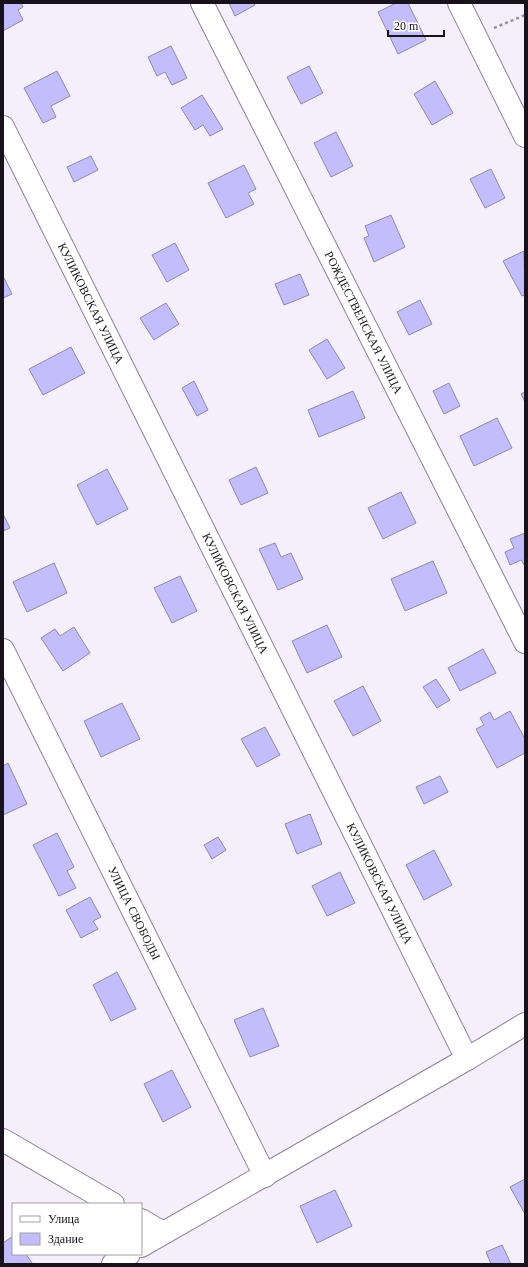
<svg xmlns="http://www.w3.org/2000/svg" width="528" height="1267" font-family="Georgia,serif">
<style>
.building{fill:#c4bdfc;stroke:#8d8aa8}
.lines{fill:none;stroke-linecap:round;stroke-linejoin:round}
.minor-casing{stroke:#8e809d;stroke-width:24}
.path{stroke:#95909b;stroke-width:2.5;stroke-dasharray:3 3;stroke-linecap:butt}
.minor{stroke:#fff;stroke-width:22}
.labels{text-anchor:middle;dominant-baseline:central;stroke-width:3.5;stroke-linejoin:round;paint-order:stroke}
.street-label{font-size:12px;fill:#17121c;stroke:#fff}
</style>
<rect width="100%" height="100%" fill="#f5effb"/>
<!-- building -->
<path class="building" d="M3,3h18l2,4 -5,3 5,10 -20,11z
M229,3h25l1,2 -20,11z
M396,3h12l18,37 -28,14 -20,-42z
M171,46l16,32 -15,7 -7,-13 -8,4 -9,-19z
M309,66l14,27 -22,11 -14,-27z
M57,71l13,25 -19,10 5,11 -13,6 -19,-35z
M435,81l18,32 -21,12 -18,-31z
M202,95l21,34 -13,7 -7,-11 -8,5 -14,-22z
M336,132l17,34 -22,11 -17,-34z
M91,156l7,14 -24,12 -7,-15z
M244,165l12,24 -8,4 6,11 -28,14 -18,-35z
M491,169l14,29 -20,10 -15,-29z
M391,215l14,32 -31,15 -10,-24 5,-2 -4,-10z
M175,243l14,27 -22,12 -15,-27z
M524,251l1,44 -3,1 -19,-35z
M300,274l9,21 -25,10 -9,-21z
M3,276l9,18 -9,4z
M420,300l12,24 -23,11 -12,-23z
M166,303l13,21 -25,16 -14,-22z
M327,339l18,29 -18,11 -18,-29z
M71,347l14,26 -42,22 -14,-26z
M194,381l14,29 -11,6 -15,-28z
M449,383l11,23 -16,8 -11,-23z
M353,391l12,27 -46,19 -11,-27z
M525,392v10l-4,-8z
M497,418l15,30 -38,18 -14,-30z
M256,467l12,26 -27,12 -12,-25z
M107,469l21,40 -31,16 -20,-40z
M401,492l15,31 -33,16 -15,-31z
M3,514l7,14 -7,3z
M525,533v33l-4,-6 -11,5 -5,-13 9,-4 -4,-9z
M275,543l6,14 10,-4 12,26 -25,11 -19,-41z
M433,561l14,32 -42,18 -14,-32z
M54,563l13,30 -40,19 -14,-30z
M180,576l17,35 -25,12 -18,-35z
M327,625l15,32 -35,16 -15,-32z
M74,627l16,26 -27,18 -22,-33 14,-9 5,7z
M483,649l13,24 -36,18 -12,-23z
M436,679l14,21 -13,8 -14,-21z
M363,686l18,35 -28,15 -19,-35z
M122,703l18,36 -39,18 -17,-36z
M510,711l15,28v14l-28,15 -21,-39 8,-4 -4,-7 10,-6 4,8z
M265,727l15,28 -23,12 -16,-28z
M8,763l19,41 -24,11v-49z
M440,776l8,16 -24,12 -8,-17z
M310,814l12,30 -25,10 -12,-30z
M57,833l17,34 -7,4 9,17 -17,8 -26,-51z
M218,837l8,13 -14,9 -8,-14z
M434,850l18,35 -28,15 -18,-35z
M340,872l15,31 -28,13 -15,-30z
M90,897l11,20 -8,4 5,8 -17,9 -15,-28z
M117,972l19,37 -25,12 -18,-36z
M263,1008l16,38 -29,11 -16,-37z
M172,1070l19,37 -28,15 -19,-38z
M525,1179v35l-15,-27z
M335,1190l17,36 -35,17 -17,-37z
M13,1236v18h13l6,9 -1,1h-28v-21z
M502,1245l9,19h-20l-5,-12z"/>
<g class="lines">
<!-- minor casing -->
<g class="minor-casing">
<g id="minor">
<path id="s1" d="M202,3l323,639"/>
<path d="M459,3l66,133"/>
<path id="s2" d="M3,127l464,932"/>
<path id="s3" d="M3,650l262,526"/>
<path d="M3,1140l110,64"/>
<path d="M141,1220l22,13"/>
<path d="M141,1246l326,-187 58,-35"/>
<path d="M113,1264l16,-10"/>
</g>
</g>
<!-- path -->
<path class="path" d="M494,28l31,-13"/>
<!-- minor -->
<use href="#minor" class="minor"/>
</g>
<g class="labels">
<!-- street labels -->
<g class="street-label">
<text stroke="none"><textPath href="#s2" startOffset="197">КУЛИКОВСКАЯ УЛИЦА</textPath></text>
<text stroke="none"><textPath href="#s1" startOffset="358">РОЖДЕСТВЕНСКАЯ УЛИЦА</textPath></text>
<text stroke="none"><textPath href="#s2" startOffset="521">КУЛИКОВСКАЯ УЛИЦА</textPath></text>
<text stroke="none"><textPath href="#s2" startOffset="845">КУЛИКОВСКАЯ УЛИЦА</textPath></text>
<text stroke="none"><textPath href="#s3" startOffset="294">УЛИЦА СВОБОДЫ</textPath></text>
</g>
</g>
<!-- border -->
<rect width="528" height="1267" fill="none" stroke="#17121c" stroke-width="8"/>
<!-- legend -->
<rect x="12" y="1203" width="130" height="52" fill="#ffffff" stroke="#a2a0a4"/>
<rect x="20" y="1216" width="20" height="6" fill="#ffffff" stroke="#a2a0a4"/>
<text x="48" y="1223" font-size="12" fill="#17121c">Улица</text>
<rect x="20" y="1233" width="20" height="12" fill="#c4bdfc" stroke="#a2a0a4"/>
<text x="48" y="1243" font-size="12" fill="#17121c">Здание</text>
<!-- scale -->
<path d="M388 30v6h56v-6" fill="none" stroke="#17121c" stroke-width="2"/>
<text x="394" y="30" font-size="12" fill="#17121c" stroke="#ffffff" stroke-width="3" paint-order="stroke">20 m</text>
</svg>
